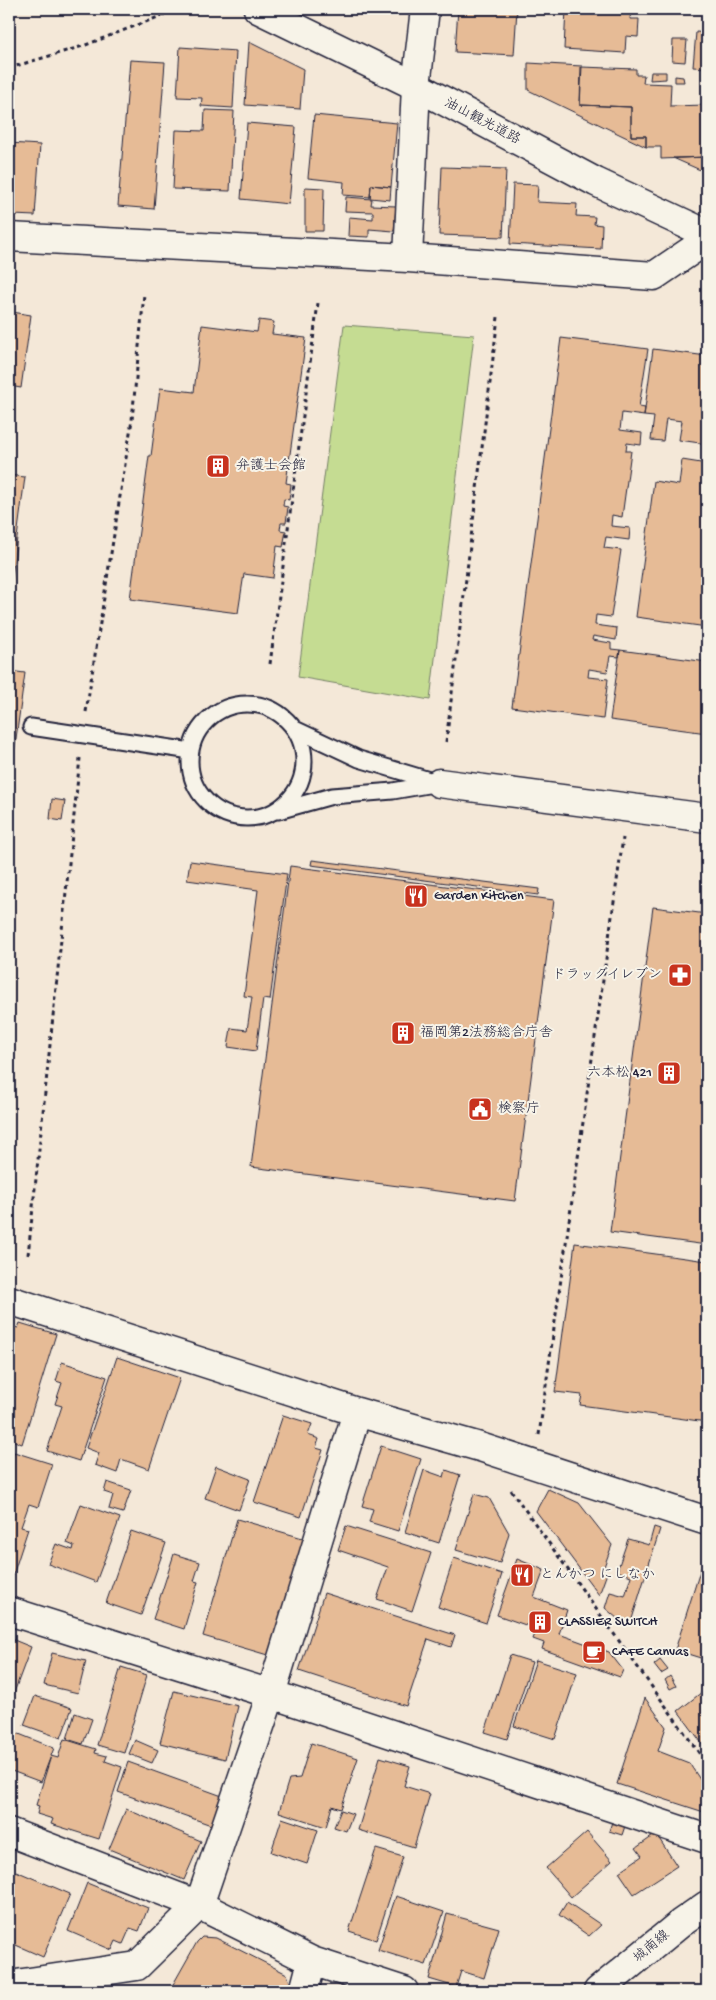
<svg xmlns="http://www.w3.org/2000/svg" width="716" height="2000" font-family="'Gochi Hand','Klee One',sans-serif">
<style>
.green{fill:#c5dc92;stroke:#747f66}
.building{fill:#e6bb96;stroke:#22223b}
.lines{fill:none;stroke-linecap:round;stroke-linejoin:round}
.service-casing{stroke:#22223b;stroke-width:19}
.minor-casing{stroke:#22223b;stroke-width:31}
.tertiary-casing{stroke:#22223b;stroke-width:31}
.path{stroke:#22223b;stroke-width:3;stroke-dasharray:4 4;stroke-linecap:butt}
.service{stroke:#f7f3e8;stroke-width:15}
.minor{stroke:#f7f3e8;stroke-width:28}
.tertiary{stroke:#f7f3e8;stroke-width:28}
.labels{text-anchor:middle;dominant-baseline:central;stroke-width:4;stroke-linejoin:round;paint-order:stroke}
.street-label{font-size:14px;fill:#22223b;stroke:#f7f3e8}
.poi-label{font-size:14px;fill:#22223b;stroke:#f7f3e8;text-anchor:start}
</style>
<rect width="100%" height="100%" fill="#f4e8d8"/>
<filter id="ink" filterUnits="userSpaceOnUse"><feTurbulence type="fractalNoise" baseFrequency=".02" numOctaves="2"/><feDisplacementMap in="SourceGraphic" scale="10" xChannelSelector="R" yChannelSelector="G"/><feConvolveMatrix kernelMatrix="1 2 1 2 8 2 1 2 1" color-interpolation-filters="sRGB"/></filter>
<g filter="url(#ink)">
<!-- green -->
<path class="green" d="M344,325l130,10 -44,365 -132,-23z"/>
<!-- building -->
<path class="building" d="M458,9h59l-3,46 -59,-3z
M566,9h65l-1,10h9l-1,18 -12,-1 -1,17 -61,-4z
M696,32l11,1v35l-14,-1z
M673,40h14l-2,22 -13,-1z
M249,42l54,27 -3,40 -55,-4z
M180,47l56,4 -3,57 -32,-2 1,-8 -25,-1z
M130,60l35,2 -11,147 -36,-3z
M528,63l54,3 -2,39 51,2v29h15v11l-118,-57z
M581,67l55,2v6h8l-1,8 28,1 -1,22 37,-1v52l-46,2v-12h-15v-11h-15v-29l-51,-2z
M651,72h15v7l-16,1z
M675,76l8,1 1,5h-9z
M205,110l29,1 -4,80 -57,-2 3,-59 28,1z
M314,115l83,8 -6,64 -20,-2 -1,12 -27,-2 1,-13 -36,-4z
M247,123l49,4 -7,77 -48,-5z
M9,143l31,2 -5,71 -22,-1 1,-12h-5z
M707,157v16l-34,-15z
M442,167l64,2 -3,68 -64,-2z
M513,184l25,1 -1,17 40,2 -1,12 19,1 -1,7 8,1 -1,24 -91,-5z
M371,185l20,2 -1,13 -20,-2z
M305,187l19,1 -1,43h-18z
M346,197l26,2 -1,6 25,1 -2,25 -25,-2v8l-21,-1 1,-19 24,2v-7l-28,-1z
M12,312l19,3 -10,73 -12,-2v-50z
M259,320l15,2 -2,12 34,4 -20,145 5,1 -2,16 -5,-1 -1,7 5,1 -2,16h-5l-1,7 6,1 -3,16 -6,-1 -4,32 -29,-4 -6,39 -108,-14 19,-143h2l9,-68 34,4 8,-67 55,7z
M561,338l87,11 -9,58 6,1 -1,8 -22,-3 -2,17 22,3 -1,12 -14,-2 -1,8h5l-9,66 -10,-2 -1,11 19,2 -1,12 -23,-3 -2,11 17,2 -10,67 -15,-2 -1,10 22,3 -1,12 -23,-4 -1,4 19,3v6l9,1 -1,7 -9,-1 -3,16 -18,-3 -1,8 20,2 -5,40 -91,-12z
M653,349l54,7v88l-28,-4 3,-19 -16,-2 -3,22 -12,-1 3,-23 -10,-1z
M682,460l25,4v163l-71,-10 18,-136 25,4z
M9,475l16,2 -16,122z
M620,650l87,12v71l-97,-13z
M9,671l16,2 -15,109h-1z
M52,799l13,2 -3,20 -12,-2z
M312,860l227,29 -1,6 -227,-30z
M190,861l97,13 -17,126 -7,-1 -7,52 -28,-4 3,-19 16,2 5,-33 -8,-1 14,-106 -71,-10z
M290,866l264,34 -39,301 -264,-34z
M653,907l54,7v331l-97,-13z
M575,1243l132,18v161l-127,-17 2,-10 -27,-3z
M20,1323l36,11 -34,110 -13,-5v-106l2,-7 7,2z
M117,1357l63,21 -31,91 -28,-10 -4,14 -22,-8 4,-12 -13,-5z
M62,1362l45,15 -28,84 -32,-10 15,-45 -7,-2 7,-21 -6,-2z
M283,1415l29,9 -4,11 11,4 -3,9 7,2 -22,67 -47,-15z
M381,1446l40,13 -23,72 -29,-9 4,-13 -11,-3z
M14,1452l38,12 -14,43 -9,-3 -8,23 7,2 -16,49 -3,-1v-64h2l3,-12 -5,-2v-30z
M216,1466l34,13 -11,31 -34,-12z
M424,1470l20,7 2,-7 14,5 -21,68 -34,-11z
M107,1482l24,8 -8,23 -14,-4 4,-14 -9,-3z
M548,1489l31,14 33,42 -10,27 5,1 -8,22 -63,-84z
M474,1494l15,4 20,35 -9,30 -44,-13z
M81,1504l39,14 -24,64 -48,-18 8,-20 17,6 1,-4 -7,-3z
M237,1519l69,20 -35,117 -68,-20z
M346,1526l85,27 -19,58 -35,-12 11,-32 -50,-17z
M654,1527l6,2 -29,93 -13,-3 -13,-11 5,-16 15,4 6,-20 -14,-5 11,-32 21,6z
M131,1531l35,12 -25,72 -35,-12z
M706,1552l1,1v107l-32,-10z
M174,1554l26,8 -6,19 4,1 -14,47 -31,-10z
M454,1558l48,16 -16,49 -48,-16z
M517,1559l27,11 -10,27 33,13 -8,24 50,18 14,18 -3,7 -78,-28 2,-6 -11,-4 4,-10 -40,-14z
M324,1593l131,42 -4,12 -23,-8 -22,67 -107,-35z
M9,1638l22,9 -22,59z
M52,1653l34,8 -8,32 -34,-8z
M510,1655l22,7 -25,77 -22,-7z
M536,1660l41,13 -22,66 -41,-13z
M660,1660l8,10 -7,4 -7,-9z
M121,1667l26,8 -23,78 -27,-8z
M670,1676l6,10 -6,3 -5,-9z
M707,1688v62l-29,-39z
M174,1691l64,15 -13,53 -65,-16z
M35,1696l37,12 -11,30 -37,-13z
M645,1698l21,29 -8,24 31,12 18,27v23l-90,-29z
M75,1713l17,6 -9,25 -16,-5z
M9,1730l45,18 -13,34 -32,-12z
M64,1739l32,10 -1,4 12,3 -2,5 17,6 -23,72 -48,-15 2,-5 -16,-5 2,-8 -3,-1 15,-49 7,2z
M135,1740l23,10 -6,13 -23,-9z
M311,1743l47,15 -17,51 -9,-3 -6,21 -47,-15 10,-33 11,-1z
M380,1757l30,9 -6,20 26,8 -16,53 -56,-17z
M128,1762l97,35 -11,29 -96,-34z
M126,1809l75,32 -17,39 -75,-31z
M341,1810l12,4 -7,17 -12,-4z
M282,1818l36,12 -11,34 -36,-12z
M612,1822l13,4 -3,9 -13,-4z
M587,1832l25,29 -41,36 -25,-29z
M656,1834l21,32 -43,28 -15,-22 23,-16 -6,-8z
M376,1849l27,8 -27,83 -27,-9z
M16,1871l54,23 -27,63 -34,-15v-54z
M87,1883l61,25 -9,23 -9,-3 -7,16 -7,-3 -4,9 -44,-19z
M396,1896l48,16 -18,53 -48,-15z
M567,1902l34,23 -12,11 -30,-21z
M447,1914l52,14 -15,50 -23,-7 -5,16 -27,-8z
M202,1937l14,1 71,36 6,17h-115l-7,-3 26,-46z
M86,1987v4h-25z"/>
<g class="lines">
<!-- service casing -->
<g class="service-casing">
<path id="service" d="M190 761a57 57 0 1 1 114 0a57 57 0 1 1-114 0Z
M31,727l160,24
M295,729l64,30 77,23
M278,811l54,-15 61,-5 46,-8"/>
</g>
<!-- minor casing -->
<g class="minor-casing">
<path id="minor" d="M9,237l399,21 246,18 53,-36
M408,258l8,-172 9,-77
M9,1300l348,112 123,35 227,74
M9,1611l262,83 436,145
M9,1832l190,73 113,56 92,30
M9,1987l7,-3 121,-18 62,-61 72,-211 86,-282
M304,1991l8,-30"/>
</g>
<!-- tertiary casing -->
<g class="tertiary-casing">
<path id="tertiary" d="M258,9l158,77 180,96 111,52
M439,783l268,35
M598,1991l83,-68 26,-18"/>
</g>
<!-- path -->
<path class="path" d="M9,68l74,-22 96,-37
M270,664l48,-361
M86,712l46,-292 12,-126
M446,742l52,-425
M28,1255l52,-497
M539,1435l84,-597
M511,1490l196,274"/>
<!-- service -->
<use href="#service" class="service"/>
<!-- minor -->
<use href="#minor" class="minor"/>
<!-- tertiary -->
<use href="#tertiary" class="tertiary"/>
</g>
</g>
<!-- icons -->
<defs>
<g id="building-square" transform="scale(1.25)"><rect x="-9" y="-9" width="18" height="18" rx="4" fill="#c8321e" stroke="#f7f3e8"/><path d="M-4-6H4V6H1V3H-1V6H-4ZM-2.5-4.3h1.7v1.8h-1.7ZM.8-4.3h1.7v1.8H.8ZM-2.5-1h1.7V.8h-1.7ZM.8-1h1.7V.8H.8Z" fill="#fff"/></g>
<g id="restaurant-square" transform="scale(1.25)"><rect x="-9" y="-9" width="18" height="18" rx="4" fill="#c8321e" stroke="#f7f3e8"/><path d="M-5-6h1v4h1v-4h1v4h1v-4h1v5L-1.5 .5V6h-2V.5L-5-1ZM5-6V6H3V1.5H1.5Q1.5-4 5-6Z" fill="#fff"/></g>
<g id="pharmacy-square" transform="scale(1.25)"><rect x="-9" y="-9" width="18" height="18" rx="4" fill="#c8321e" stroke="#f7f3e8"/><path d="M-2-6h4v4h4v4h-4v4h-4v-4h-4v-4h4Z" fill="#fff"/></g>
<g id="civic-square" transform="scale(1.25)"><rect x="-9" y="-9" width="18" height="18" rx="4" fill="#c8321e" stroke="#f7f3e8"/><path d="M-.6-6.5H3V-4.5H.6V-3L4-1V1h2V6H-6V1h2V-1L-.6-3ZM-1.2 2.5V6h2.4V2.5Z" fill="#fff"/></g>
<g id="cafe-square" transform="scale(1.25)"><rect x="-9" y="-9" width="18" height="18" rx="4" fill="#c8321e" stroke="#f7f3e8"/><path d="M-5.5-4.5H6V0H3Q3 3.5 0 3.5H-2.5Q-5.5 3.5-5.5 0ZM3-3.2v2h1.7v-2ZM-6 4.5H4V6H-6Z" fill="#fff"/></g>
</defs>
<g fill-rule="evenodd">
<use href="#building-square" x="218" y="466"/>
<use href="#restaurant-square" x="416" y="896"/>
<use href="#pharmacy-square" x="680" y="975"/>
<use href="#building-square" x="403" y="1033"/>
<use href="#building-square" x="669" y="1073"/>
<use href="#civic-square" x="480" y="1109"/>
<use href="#restaurant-square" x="522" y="1575"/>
<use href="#building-square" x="540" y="1622"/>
<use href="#cafe-square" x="594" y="1652"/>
</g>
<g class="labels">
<!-- street labels -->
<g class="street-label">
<text transform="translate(482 122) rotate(28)">油山観光道路</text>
<text transform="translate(652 1947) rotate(-40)">城南線</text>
</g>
<!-- poi labels -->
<g class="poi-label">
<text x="236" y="466">弁護士会館</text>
<text x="434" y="896">Garden Kitchen</text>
<text x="662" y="975" text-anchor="end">ドラッグイレブン</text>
<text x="420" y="1033">福岡第2法務総合庁舎</text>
<text x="652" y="1073" text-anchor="end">六本松 421</text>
<text x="498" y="1109">検察庁</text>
<text x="540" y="1575">とんかつ にしなか</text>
<text x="558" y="1622">CLASSIER SWITCH</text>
<text x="612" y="1652">CAFE Canvas</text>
</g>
</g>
<!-- margin -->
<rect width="716" height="2000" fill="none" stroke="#f7f3e8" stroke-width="30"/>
<rect x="15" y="15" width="686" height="1970" fill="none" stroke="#22223b" stroke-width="2" filter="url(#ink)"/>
</svg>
